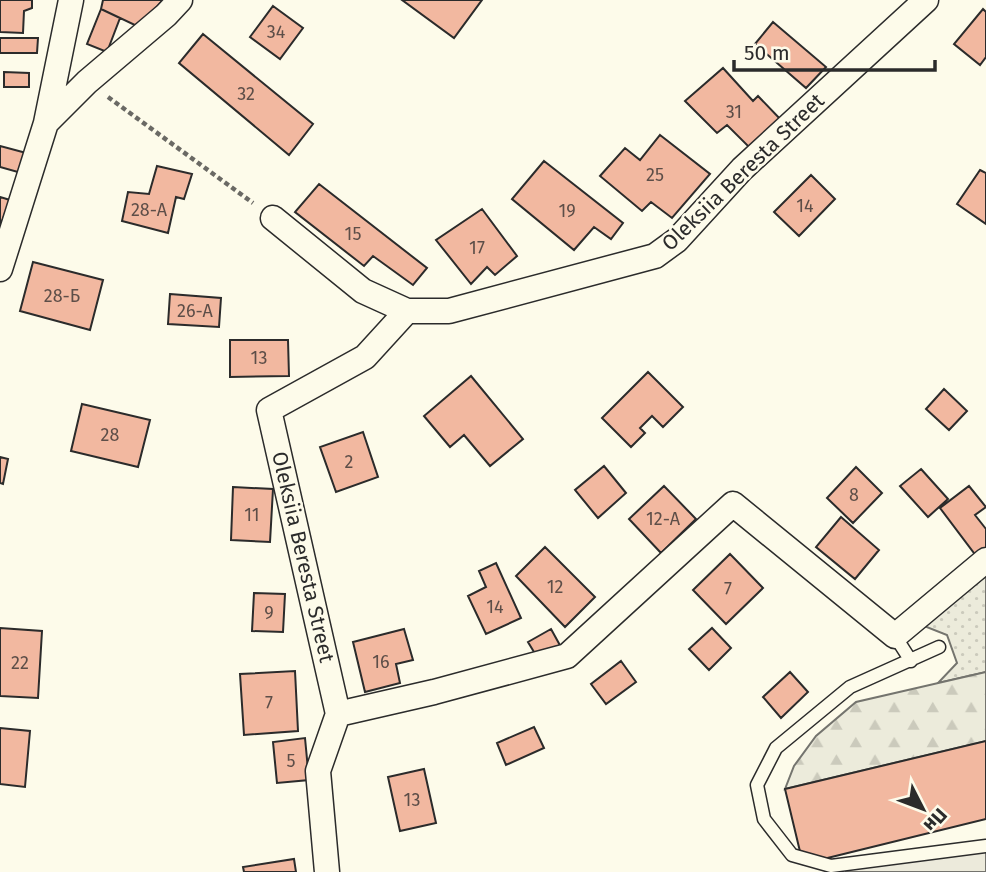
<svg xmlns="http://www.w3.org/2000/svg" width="986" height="872" font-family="'Fira Sans',sans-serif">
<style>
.grass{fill:url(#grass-dots);stroke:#74746e;stroke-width:2}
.forest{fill:url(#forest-firs);stroke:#74746e;stroke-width:2}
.parking{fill:#eceadb;stroke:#74746e;stroke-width:2}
.building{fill:#f2b8a0;stroke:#2b2b2b;stroke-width:2}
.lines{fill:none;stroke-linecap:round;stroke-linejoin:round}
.lane-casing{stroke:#2b2b2b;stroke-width:15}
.street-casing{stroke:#2b2b2b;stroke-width:27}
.path{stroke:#6a6964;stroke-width:4.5;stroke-dasharray:5 3.5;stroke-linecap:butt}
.lane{stroke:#fdfbea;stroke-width:12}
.street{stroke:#fdfbea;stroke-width:24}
.labels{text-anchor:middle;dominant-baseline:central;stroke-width:5;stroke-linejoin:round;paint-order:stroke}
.number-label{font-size:18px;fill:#5d4e48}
.street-label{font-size:21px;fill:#2b2b2b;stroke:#fdfbea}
</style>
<defs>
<pattern id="grass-dots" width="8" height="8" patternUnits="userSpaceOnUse" patternTransform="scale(1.75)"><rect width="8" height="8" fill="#ecebdb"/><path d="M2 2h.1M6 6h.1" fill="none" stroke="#cbcabc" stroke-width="1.8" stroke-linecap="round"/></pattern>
<pattern id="forest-firs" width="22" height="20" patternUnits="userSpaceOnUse" patternTransform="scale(1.75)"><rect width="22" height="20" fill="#ecebdb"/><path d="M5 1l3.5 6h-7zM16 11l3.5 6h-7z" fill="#cbcabc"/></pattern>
</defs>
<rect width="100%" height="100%" fill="#fdfbea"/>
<!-- grass -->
<path class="grass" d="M986,576v96l-48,11 19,-20 -10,-28 -23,-9z"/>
<!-- forest -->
<path class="forest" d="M986,672v69l-201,48 9,-23 22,-30 40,-34z"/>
<!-- parking -->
<path class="parking" d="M986,846v26h-140l-1,-7z"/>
<!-- building -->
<path class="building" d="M0,0h32v8l-8,3 -1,22 -23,-1z
M103,0h60l-24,27 -38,-18z
M402,0h80l-28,38z
M273,6l30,22 -23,31 -30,-22z
M101,9l19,9 -13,34 -20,-8z
M983,9l3,3v45l-6,8 -26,-21z
M773,22l53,45 -20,21 -51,-44z
M203,34l110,90 -24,31 -110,-92z
M0,38h38l-1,15h-37z
M723,68l30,33 5,-5 25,26 -32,27 -24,-24 -10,8 -32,-32z
M4,72l25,1v14h-25z
M660,135l50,39 -38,44 -21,-16 -9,9 -42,-35 25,-28 15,12z
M0,146l30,8 -5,20 -25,-7z
M544,161l79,62 -12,16 -17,-12 -20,23 -62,-51z
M157,166l35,8 -8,25 -8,-2 -8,36 -46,-12 6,-29 21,2z
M980,170l6,3v51l-29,-20z
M811,175l24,24 -36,37 -25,-24z
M319,184l108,84 -14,17 -40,-29 -9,10 -69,-54z
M0,197l10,3 -10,27z
M482,209l35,47 -22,19 -8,-8 -16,17 -35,-44z
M33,262l70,18 -13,50 -70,-19z
M170,294l51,4 -2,29 -51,-3z
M230,340h58l1,36 -59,1z
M648,372l35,35 -20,20 -11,-11 -12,12 5,5 -14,14 -29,-29z
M471,376l52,63 -33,27 -26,-31 -14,12 -26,-31z
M944,389l23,22 -18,19 -23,-21z
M82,404l68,16 -12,47 -67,-16z
M363,432l15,45 -42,15 -16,-45z
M0,457l8,2 -5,25 -3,-1z
M604,466l22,27 -28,25 -23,-28z
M856,467l26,26 -29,30 -26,-25z
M921,469l27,30 -20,18 -28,-31z
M664,486l32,33 -35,34 -32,-34z
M969,486l17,21 -11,8 11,14v21l-9,7 -37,-49z
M233,487l40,2 -3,53 -39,-2z
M841,517l38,33 -24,29 -39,-32z
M545,547l50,50 -30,30 -49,-51z
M730,554l33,34 -37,36 -33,-34z
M496,563l25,55 -35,16 -18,-38 18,-9 -7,-16z
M254,593l31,1 -2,38 -31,-1z
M0,628l42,3 -4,67 -38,-2z
M712,628l19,20 -22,22 -20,-21z
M404,629l9,31 -17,4 4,19 -35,9 -12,-50z
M551,629l11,20 -22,13 -12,-20z
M621,661l15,21 -30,22 -15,-20z
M295,671l3,60 -54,4 -4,-61z
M790,672l18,20 -27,26 -18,-21z
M534,727l10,21 -38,17 -9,-22z
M0,728l30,3 -5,56 -25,-3z
M305,738l4,42 -32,3 -4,-41z
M986,741v78l-183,45 -18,-75z
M424,769l12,54 -36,8 -12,-54z
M294,859l2,13h-52l-1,-5z"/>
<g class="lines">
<!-- lane casing -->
<g class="lane-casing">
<path id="lane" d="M895,636l16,25
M939,647l-89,40 -74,61 -19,37 7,34 28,36 39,11 155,-20"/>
</g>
<!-- street casing -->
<g class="street-casing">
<path id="street" d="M46,123l25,-123
M273,218l90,73 44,20h42l206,-55 22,-16 65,-71 184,-169
M0,269l46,-146 41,-41 79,-67 14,-15
M338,714l96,-22 133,-36 166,-152 162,132 91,-76
M327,872l-9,-101 20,-57 -69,-304 96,-53 42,-46"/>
</g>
<!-- path -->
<path class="path" d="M108,97l145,106"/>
<!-- lane -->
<use href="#lane" class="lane"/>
<!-- street -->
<use href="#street" class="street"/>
</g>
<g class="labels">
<!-- number labels -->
<g class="number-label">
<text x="276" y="32">34</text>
<text x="246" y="94">32</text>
<text x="734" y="112">31</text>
<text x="655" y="175">25</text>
<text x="805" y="206">14</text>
<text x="149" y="210">28-А</text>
<text x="567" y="211">19</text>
<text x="353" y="234">15</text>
<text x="477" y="248">17</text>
<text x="62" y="296">28-Б</text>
<text x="195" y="311">26-А</text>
<text x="259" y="358">13</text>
<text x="110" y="435">28</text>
<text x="349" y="462">2</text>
<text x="854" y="495">8</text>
<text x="252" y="515">11</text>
<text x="663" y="519">12-А</text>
<text x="555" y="587">12</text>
<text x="728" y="589">7</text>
<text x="495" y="607">14</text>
<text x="269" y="613">9</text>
<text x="381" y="662">16</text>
<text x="20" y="663">22</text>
<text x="269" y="703">7</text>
<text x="291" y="761">5</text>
<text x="412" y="800">13</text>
</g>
<!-- street labels -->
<g class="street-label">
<text transform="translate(743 172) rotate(-44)">Oleksiia Beresta Street</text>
<text transform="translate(303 557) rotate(77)">Oleksiia Beresta Street</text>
</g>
</g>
<!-- north arrow -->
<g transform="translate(923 809) rotate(132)" stroke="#fdfbea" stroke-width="5" paint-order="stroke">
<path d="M0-5L12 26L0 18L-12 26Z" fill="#2b2b2b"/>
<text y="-10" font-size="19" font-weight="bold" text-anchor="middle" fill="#2b2b2b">Пн</text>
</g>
<!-- scale -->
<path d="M734 60v10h201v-10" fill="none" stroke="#2b2b2b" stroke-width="3.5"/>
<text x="744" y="60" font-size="21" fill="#2b2b2b" stroke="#fdfbea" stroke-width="5" paint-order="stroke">50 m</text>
</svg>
